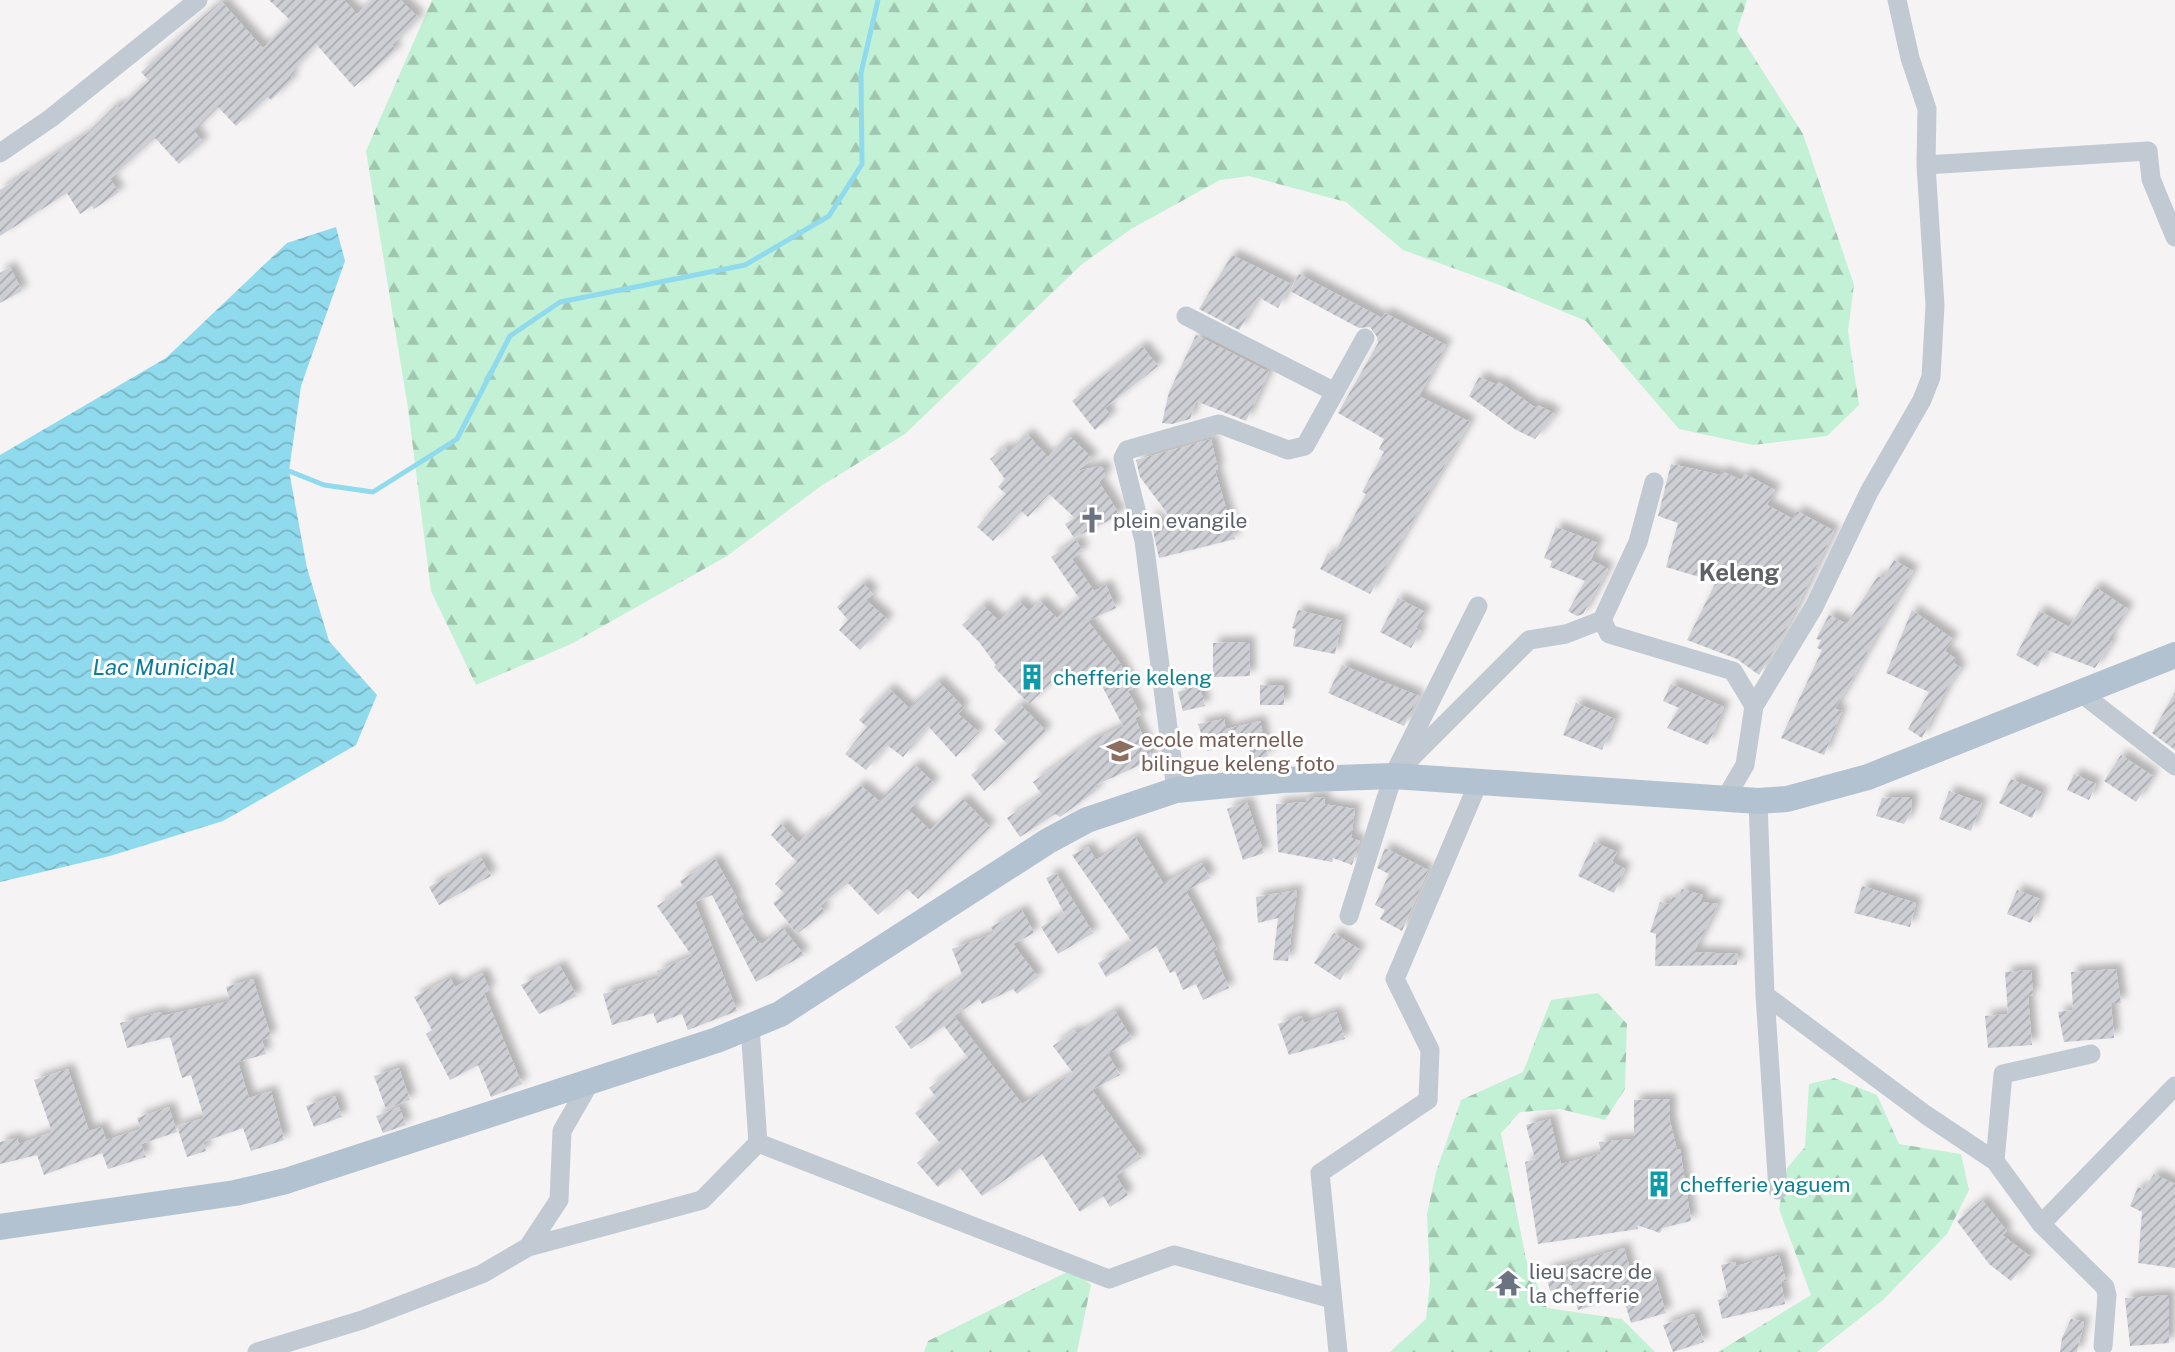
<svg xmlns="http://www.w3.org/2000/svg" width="2175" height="1352" font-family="'Public Sans',sans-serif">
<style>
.forest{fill:url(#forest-firs)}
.water{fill:url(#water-waves)}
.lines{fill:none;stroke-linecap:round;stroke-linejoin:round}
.stream{stroke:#90daee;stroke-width:5}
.building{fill:url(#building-hatch);filter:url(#shadow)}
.minor{stroke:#c1cad2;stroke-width:19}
.major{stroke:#b3c2d1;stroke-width:26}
.labels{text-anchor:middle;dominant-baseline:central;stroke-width:6;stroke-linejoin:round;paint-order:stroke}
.worship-label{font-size:21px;fill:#5b616d;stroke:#fff;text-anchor:start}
.culture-label{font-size:21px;fill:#0d838f;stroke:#fff;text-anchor:start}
.education-label{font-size:21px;fill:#785e54;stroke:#fff;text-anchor:start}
.water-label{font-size:23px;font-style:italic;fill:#0c7c9b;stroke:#fff}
.quarter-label{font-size:24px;font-weight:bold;fill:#5f6368;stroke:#fff}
</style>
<defs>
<pattern id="forest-firs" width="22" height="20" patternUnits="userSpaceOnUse" patternTransform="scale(1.75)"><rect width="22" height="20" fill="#c3f1d5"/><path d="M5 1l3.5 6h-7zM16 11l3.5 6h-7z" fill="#a0c6b0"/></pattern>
<pattern id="water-waves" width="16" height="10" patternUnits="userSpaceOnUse" patternTransform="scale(1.75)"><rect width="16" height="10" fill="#90daee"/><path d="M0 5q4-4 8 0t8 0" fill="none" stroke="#78b4c4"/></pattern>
<pattern id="building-hatch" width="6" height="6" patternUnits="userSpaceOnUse" patternTransform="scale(1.75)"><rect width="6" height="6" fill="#cdcfd5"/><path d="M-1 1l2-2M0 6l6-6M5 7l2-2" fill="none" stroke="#a8abb0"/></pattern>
<filter id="shadow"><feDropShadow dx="6" dy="-6" stdDeviation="3.5" flood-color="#0004"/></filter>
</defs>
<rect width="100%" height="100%" fill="#f5f3f3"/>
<!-- forest -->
<path class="forest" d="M432,0h1315l-10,31 66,103 51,151 -6,46 11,74 -32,31 -74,9 -74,-16 -93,-108 -89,-37 -94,-34 -57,-48 -97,-26 -29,4 -89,49 -50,36 -176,169 -84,52 -94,70 -156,88 -95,41 -45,-94 -23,-183 -42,-257z
M1598,993l29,31 -2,65 -20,31 -45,-11 -40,3 -19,21 25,126 21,49 75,11 33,33h-265l36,-33 4,-37 -3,-68 9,-42 25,-72 62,-28 28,-72z
M1834,1078l43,17 22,49 62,10 8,36 -22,44 -64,66 -66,52h-99l93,-57 -32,-86 8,-41 18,-21 4,-63z
M1073,1269l18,16 -14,67h-153l4,-11z"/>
<!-- water -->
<path class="water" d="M336,227l9,34 -44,125 -12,85 18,97 22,73 48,54 -21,50 -133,76 -113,35 -110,26v-427l166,-97 121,-115z"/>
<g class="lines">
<!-- stream -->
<path class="stream" d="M284,473l5,-2 35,14 49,7 84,-53 53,-103 50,-34 185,-37 84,-49 33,-52 -1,-91 17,-73"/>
</g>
<!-- building -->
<path class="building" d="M269,0h75l13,14 15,-14h29l18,18 -27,27 4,5 -42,37 -38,-43 -27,31 4,4 -22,21 -3,-3 -32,29 -18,-19 -24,24 9,11 -24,22 -24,-26 -45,41 9,13 -25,17 -2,-3 -12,8 -13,-21 -67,43v-46l88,-57 28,-28 3,3 30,-27 -8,-9 80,-71 42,47 27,-28z
M1232,255l59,29 -13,24 -20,-11 -19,33 -40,-21z
M10,267l12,24 -22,12v-30z
M1299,274l83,44 3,-5 61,32 -27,51 51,26 -100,172 -50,-25 8,-16 5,3 33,-62 -4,-2 22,-40 -5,-3 5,-10 -46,-26 40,-70 -1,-6 -7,-10 -11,1 -69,-37z
M1196,335l73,37 -23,49 -50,-20 -6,18 -18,5 -10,-1 7,-31z
M1142,346l16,20 -53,42 6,8 -16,14 -23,-29z
M1479,377l18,8 2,-3 37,26 2,-3 17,9 -20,25 -19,-9 -47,-34z
M1027,434l21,23 18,-20h5l22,22 -16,12 23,-5 5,4v6l-6,6 21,33 -46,23 -9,-14 10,-6 -26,-24 -21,23 -7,-6 -28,30 -16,-14 29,-33 -8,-7 7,-8 -15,-20 15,-12 3,5z
M1211,439l7,30 -3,1 20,69 -76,19 -10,-45 13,11 8,-7 -30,-40 -4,-17z
M1671,464l50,11 1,-4 19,9 4,-6 30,16 -8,15 26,14 4,-8 37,20 -47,96 -28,48 -22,-16 -50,-19 29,-58 -50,-15 12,-44 -20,-7z
M1556,527l42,16 -7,17 17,9 -25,45 -6,2 -9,-5 17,-30 -35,-14 2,-6 -8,-3z
M1076,540l7,11 -11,8 22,32 12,-6 10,23 -28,13 32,42 13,26 -5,2 13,24 -6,3 18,41 -59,27 3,4 -37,27 -5,-3 -35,23 -13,-19 35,-23 -9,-13 58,-41 32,-15 -31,-59 -19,18 -12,-12 -32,31 -35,-37 2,-2 -17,-23 -17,-17 21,-20 16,16 20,-20 10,10 11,-10 17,17 22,-20 -28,-41z
M1894,560l19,11 -78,138 7,2 -18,44 -43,-17 41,-88 -5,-2 4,-8 -5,-1 13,-24 18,9 31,-48 5,3z
M863,583l10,11 -7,6 22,20 -28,30 -21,-20 9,-10 -11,-13z
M2095,587l33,22 -20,31 4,2 -17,26 -48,-18 -9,17 -22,-12 23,-44 30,16z
M1398,598l27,14 -9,16 5,3 -10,17 -31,-16z
M1298,610l44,11 -7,33 -42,-8 3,-17 -4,-1z
M1912,610l41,29 -8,12 11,8 -2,4 7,5 -14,20 -25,50 -14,-9 21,-37 -43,-19z
M1249,642l1,34 -37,1v-34z
M1342,665l77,31 -15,30 -76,-33z
M938,681l26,27 -6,6 21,18 -23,25 -28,-31 -25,31 -16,-12 -21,25 -21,-16 22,-27 -8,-7 30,-31 20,19z
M1671,684l53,23 -16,38 -41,-17 12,-20 -16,-7z
M1199,685l6,21 -22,5 -5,-19z
M1260,685l24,1v19h-24z
M2175,692v58l-23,-17z
M1576,703l39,16 -13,31 -39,-15z
M1020,704l26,27 -62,60 -13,-16 36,-31 -13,-14z
M1224,719l2,10 34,-8 8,35 -16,4 -4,-17 -41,8 -9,-27z
M2121,755l32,21 -17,26 -32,-21z
M915,765l19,18 -25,27 21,20 33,-31 27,28 -72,72 -11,-10 -29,26 -30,-32 -28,23 5,6 -28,22 -24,-31 12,-9 -10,-10 22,-22 -26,-27 10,-11 17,19 21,-20 2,2 39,-40 19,16z
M2074,774l22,10 -7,16 -22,-10z
M2011,779l32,14 -11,25 -33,-15z
M1949,791l33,12 -11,28 -32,-12z
M1306,797l19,1 -1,6 31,5 -4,29 9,3 -8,24 -19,-7 -1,4 -54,-10 -2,-48 30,-2z
M1912,797l-1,15 -7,12 -28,-8 6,-18z
M1247,802l17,51 -21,7 -16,-51z
M1135,837l28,46 39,-20 8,15 -24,13 31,58 -4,2 16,37 -26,12 -7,-16 -13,6 -8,-19 -5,2 -14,-27 -50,31 -8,-14 34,-21 -60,-87 16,-8 8,13z
M1594,842l23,10 -5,10 13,7 -11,24 -36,-17z
M1385,848l43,22 -26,61 -22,-12 5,-9 -10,-5 14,-31 -12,-6z
M481,858l10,18 -52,29 -10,-18z
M715,859l22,39 -3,1 10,17 -3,1 16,24 5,3 21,-16 21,27 -48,27 -44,-87 -17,7 42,109 -49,19 -6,-16 -25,9 -4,-10 -41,12 -9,-31 56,-16 -2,-7 35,-15 -35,-50 27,-18 -4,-7z
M1056,873l37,60 -35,21 -17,-27 23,-14 -18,-35z
M1862,886l54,17 -6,24 -56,-14z
M1682,889l21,6 -3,7 18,2 -24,48 44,2 -1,11 -82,1 1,-32 -6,-2 10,-30 10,2 2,-7 6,1z
M1297,890l-9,71 -15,-1 5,-42 -20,5 -2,-26 22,-4 1,5 1,-5z
M2017,890l23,9 -9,24 -24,-9z
M1022,910l12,23 -21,11 25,33 -21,17 -4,-5 -31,15 -3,-5 -25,17 68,88 51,-31 -20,-27 22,-16 2,4 38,-23 17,28 -24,15 12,21 -28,15 49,68 -25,18 12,19 -18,12 -7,-11 -23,16 -38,-58 -60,42 -22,-28 -22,19 -21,-24 23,-20 -25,-30 21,-16 -7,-9 39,-30 -24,-32 -33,23 -16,-22 30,-21 -2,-3 40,-26 -11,-28 42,-16 -3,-6z
M1334,933l26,17 -20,30 -26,-17z
M560,966l17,30 -38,18 -18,-29z
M2116,969l5,34h-10l3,35 -50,4 -6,-30 15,-2 -2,-38z
M2031,970l2,25 -5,1 4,49 -44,3 -3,-32 23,-2 -3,-42z
M482,973l8,17 -6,3 38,91 -31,13 -13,-32 -28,15 -24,-46 6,-4 -18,-33 36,-19 5,9z
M253,979l18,58 -9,3 4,14 -28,8 11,36 22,-7 13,49 -33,11 -8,-23 -40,14 3,9 -19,6 -10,-31 27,-8 -13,-43 -9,3 -12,-41 -43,11 -7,-25 41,-11 1,4 68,-15 -4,-14z
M1336,1012l9,27 -56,16 -11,-31 23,-8 3,7z
M399,1068l11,32 -24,9 -12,-33z
M68,1069l21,62 13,-4 4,13 35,-11 -4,-11 32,-11 8,25 -36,12 5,13 -38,12 -6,-16 -58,22 -7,-20 -37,9v-22l17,-4 2,6 33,-12 -18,-52z
M335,1096l7,21 -28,10 -8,-21z
M1670,1099v22l7,29 3,-1 11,72 -29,7 -2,5 -23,-8 1,4 -100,15 -13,-82 10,-3 -9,-34 24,-6 11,45 40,-10 -2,-12 35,-3v-39z
M399,1107l7,18 -23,8 -7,-17z
M2154,1174l21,10v84l-37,-5 4,-51 -12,-6 8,-19 6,3z
M1982,1200l25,31 -5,4 29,22 -20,24 -22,-17 -32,-43z
M1624,1248l10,35 21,-7 11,37 -35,10 -8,-26 -45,13 -7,-25 -21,6 -5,-20z
M1779,1255l7,26 -5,1 4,22 -63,15 -4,-19 10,-3 -7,-32 14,-3 1,4z
M2169,1295v48l-39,3 -5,-48z
M1694,1314l10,28 -31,10 -10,-27z
M2071,1319l13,3 -7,30h-17l2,-14z"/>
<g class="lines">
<!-- minor -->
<path class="minor" d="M0,153l51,-35 147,-118
M1926,165l222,-14 3,28 24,58
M1186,316l149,76
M1654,482l-16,60 -36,78 7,14 124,37 21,35
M2081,693l94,73
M1406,763l123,-123 37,-6 36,-14
M1176,790l-32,-249 -21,-83 4,-8 92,-26 69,26 17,-4 60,-108
M1725,799l20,-34 9,-59 60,-99 55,-115 53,-92 9,-23 4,-72 -9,-140 1,-56 -17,-51 -13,-58
M1758,801l7,194 161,120 69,46 46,63
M1349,916l44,-140 85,-170
M1765,995l13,195
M750,1027l8,116 351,136 65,-24 158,44
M1995,1161l8,-87 88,-20
M528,1247l174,-47 56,-57
M2103,1346l4,-51 -2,-8 -64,-63 134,-138
M257,1352l105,-32 120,-46 46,-27 31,-47 3,-69 27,-47
M1338,1352l-18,-179 108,-73 2,-50 -35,-71 84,-198"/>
<!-- major -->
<path class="major" d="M0,1227l235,-34 51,-12 431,-141 63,-26 268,-173 39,-21 89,-30 106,-10 111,-4 365,25 29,-2 81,-22 307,-122"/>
</g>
<!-- icons -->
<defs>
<g id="church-bare" transform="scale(2.1)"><path d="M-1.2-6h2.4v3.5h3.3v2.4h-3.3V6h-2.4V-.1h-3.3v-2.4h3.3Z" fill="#6b7280" stroke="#fff" stroke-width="2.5" paint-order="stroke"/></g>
<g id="building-bare" transform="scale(2.1)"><path d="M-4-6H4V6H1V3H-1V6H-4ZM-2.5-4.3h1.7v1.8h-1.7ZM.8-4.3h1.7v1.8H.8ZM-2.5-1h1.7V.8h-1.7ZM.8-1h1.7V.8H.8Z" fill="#0f9aa8" stroke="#fff" stroke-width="2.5" paint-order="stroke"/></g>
<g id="school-bare" transform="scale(2.1)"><path d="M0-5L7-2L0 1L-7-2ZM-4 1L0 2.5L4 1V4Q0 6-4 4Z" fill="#8d6e63" stroke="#fff" stroke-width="2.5" paint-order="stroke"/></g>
<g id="temple-bare" transform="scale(2.1)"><path d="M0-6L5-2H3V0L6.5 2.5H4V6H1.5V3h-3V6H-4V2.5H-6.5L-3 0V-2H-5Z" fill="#6b7280" stroke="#fff" stroke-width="2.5" paint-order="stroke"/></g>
</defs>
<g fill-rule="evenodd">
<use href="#church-bare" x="1092" y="520"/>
<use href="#building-bare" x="1032" y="677"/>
<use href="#school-bare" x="1120" y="751"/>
<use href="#building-bare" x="1659" y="1184"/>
<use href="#temple-bare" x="1508" y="1283"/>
</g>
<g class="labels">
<!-- worship labels -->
<g class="worship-label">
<text x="1113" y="520">plein evangile</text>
<text x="1529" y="1271">lieu sacre de<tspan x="1529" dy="24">la chefferie</tspan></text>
</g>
<!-- culture labels -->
<g class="culture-label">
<text x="1053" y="677">chefferie keleng</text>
<text x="1680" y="1184">chefferie yaguem</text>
</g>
<!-- education labels -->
<g class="education-label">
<text x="1141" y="739">ecole maternelle<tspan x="1141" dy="24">bilingue keleng foto</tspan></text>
</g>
<!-- water labels -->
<g class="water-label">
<text x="164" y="666">Lac Municipal</text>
</g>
<!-- quarter labels -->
<g class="quarter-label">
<text x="1739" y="572">Keleng</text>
</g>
</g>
</svg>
